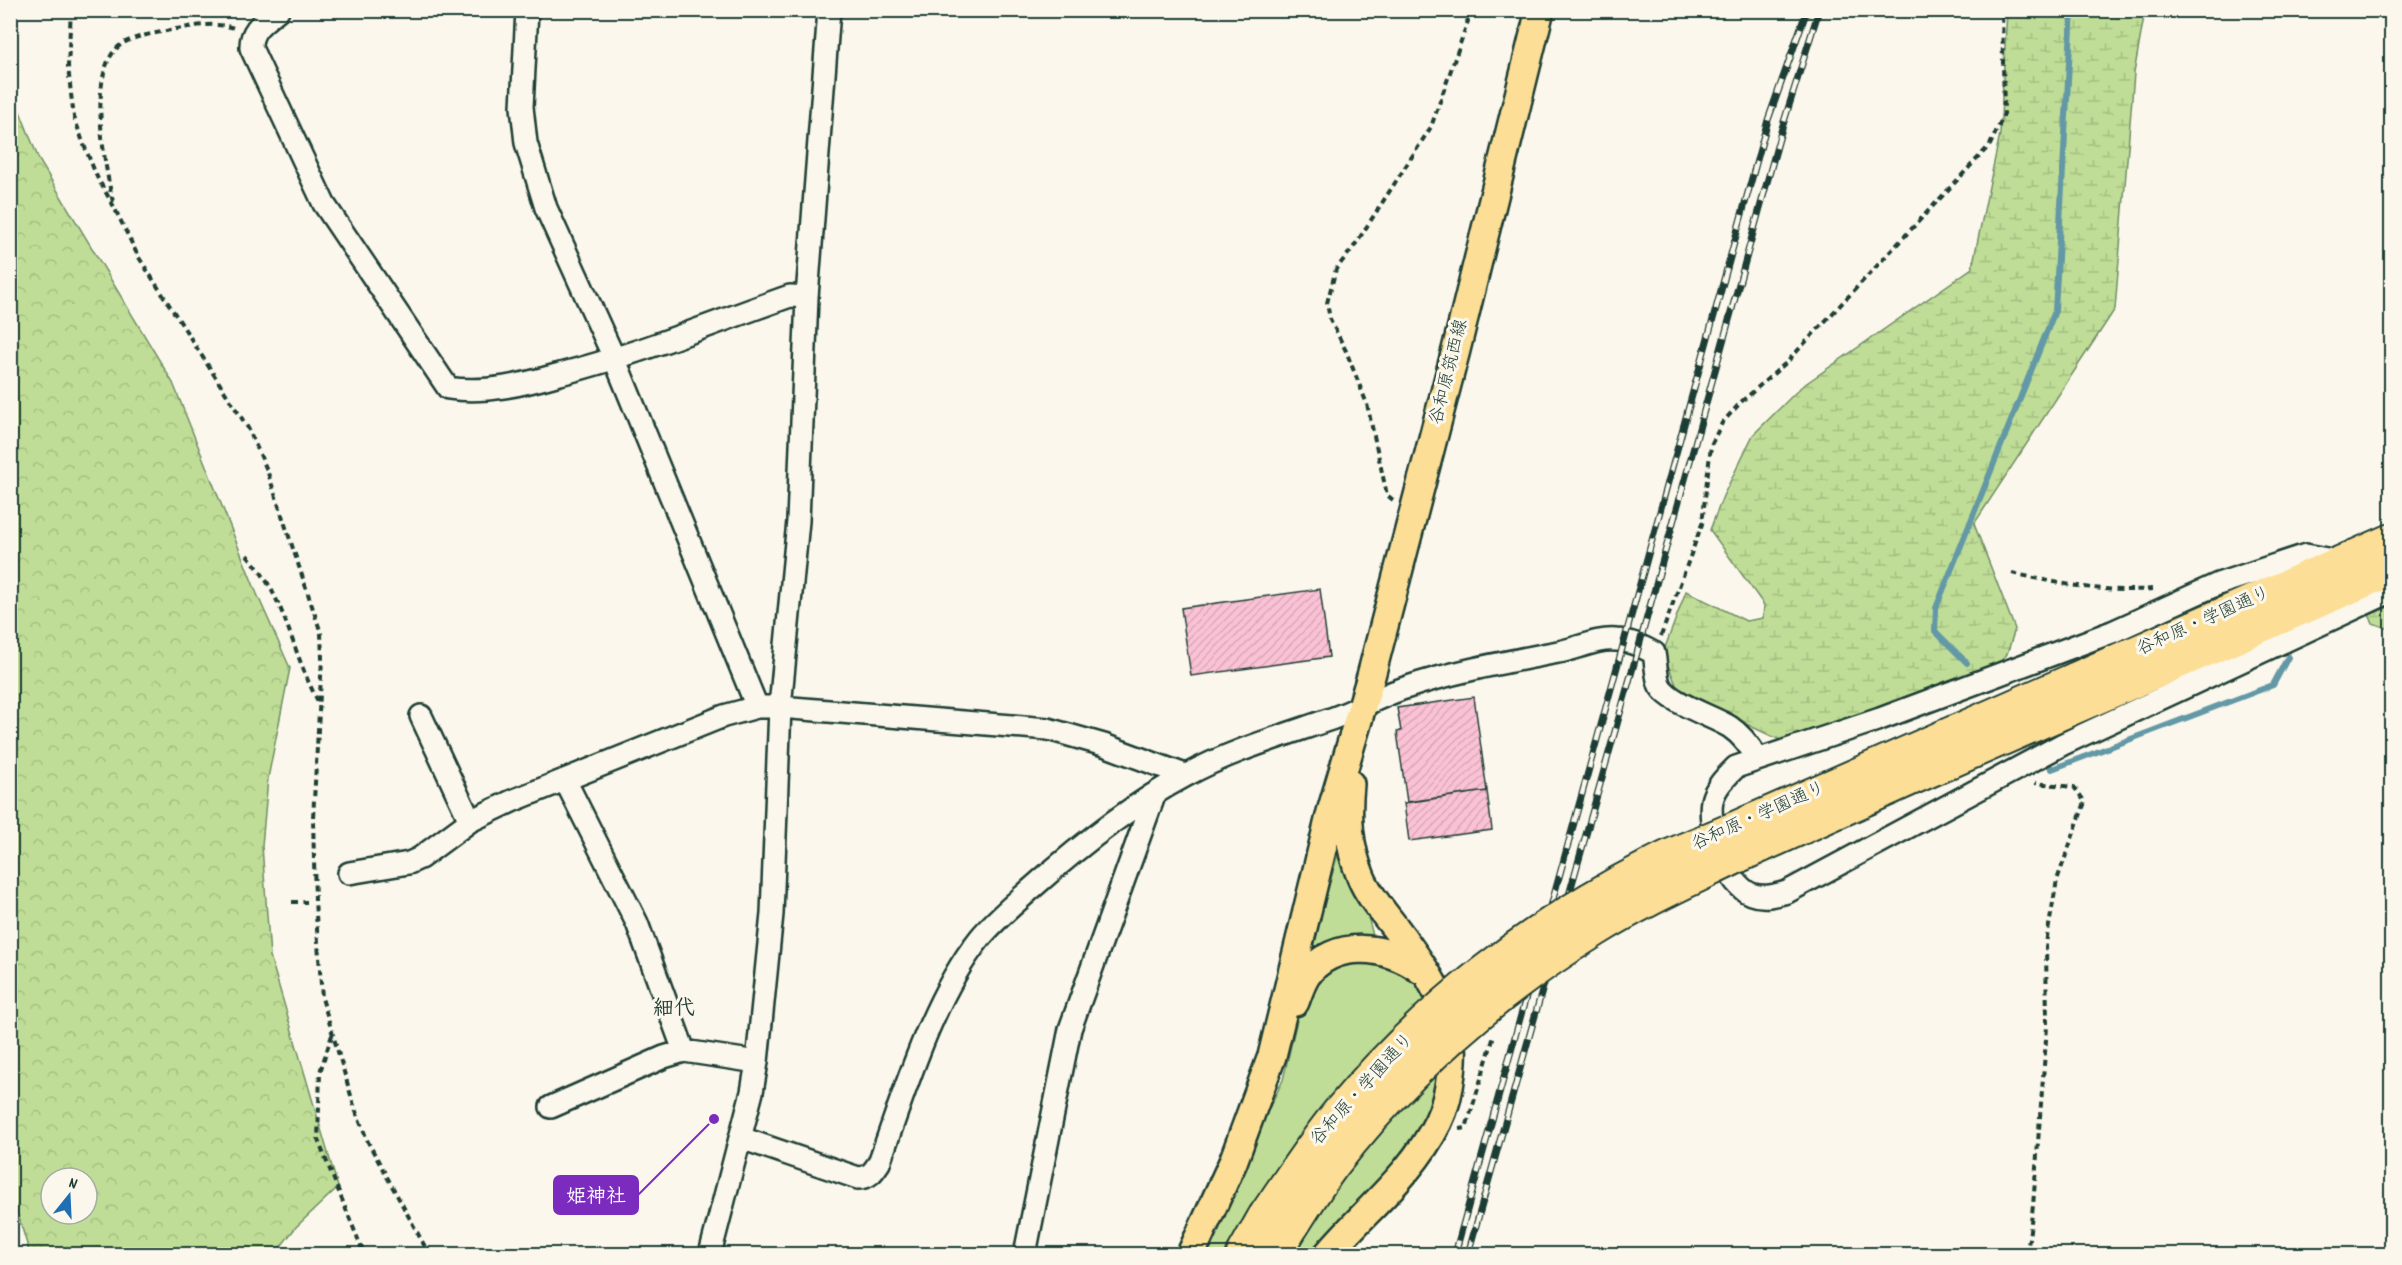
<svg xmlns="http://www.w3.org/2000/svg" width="2402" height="1265" font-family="Dekko,'Klee One',sans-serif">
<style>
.green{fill:#bfdd96;stroke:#6f8d65;stroke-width:1.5}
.forest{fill:url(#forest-crowns);stroke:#6f8d65;stroke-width:1.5;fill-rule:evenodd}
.wetland{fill:url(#wetland-marsh);stroke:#6f8d65;stroke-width:1.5}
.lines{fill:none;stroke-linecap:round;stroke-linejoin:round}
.stream{stroke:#6398a6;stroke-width:6}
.building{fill:url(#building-hatch);stroke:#1f3d34;stroke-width:1.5}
.minor-casing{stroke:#1f3d34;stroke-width:26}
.major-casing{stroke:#1f3d34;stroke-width:32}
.highway-casing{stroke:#1f3d34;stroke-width:36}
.path{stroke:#1f3d34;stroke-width:4;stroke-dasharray:6 4.5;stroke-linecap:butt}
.minor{stroke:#fbf7ec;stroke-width:21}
.major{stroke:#fcde96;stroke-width:27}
.highway{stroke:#fcde96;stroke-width:32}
.rail-casing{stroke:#1f3d34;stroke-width:7}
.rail{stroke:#fbf7ec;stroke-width:4.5;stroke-dasharray:14;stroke-linecap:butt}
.highway-bridge-casing{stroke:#1f3d34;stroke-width:36;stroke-linecap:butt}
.highway-bridge{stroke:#fcde96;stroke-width:32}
.labels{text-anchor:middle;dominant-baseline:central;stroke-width:6;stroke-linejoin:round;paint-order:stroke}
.street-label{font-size:18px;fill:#1f3d34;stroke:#fbf7ec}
.quarter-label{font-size:21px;font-weight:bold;fill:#1f3d34;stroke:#fbf7ec}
.leader{fill:none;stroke:#7b2cbf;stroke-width:2}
.callout-dot{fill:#7b2cbf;stroke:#fbf7ec;stroke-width:2}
.callout{fill:#7b2cbf;stroke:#7b2cbf;stroke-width:2}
.callout-label{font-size:20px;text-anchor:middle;font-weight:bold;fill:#fff}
</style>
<defs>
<pattern id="forest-crowns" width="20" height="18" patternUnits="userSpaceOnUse" patternTransform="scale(1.5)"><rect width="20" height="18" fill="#bfdd96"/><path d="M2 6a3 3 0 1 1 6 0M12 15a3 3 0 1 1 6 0" fill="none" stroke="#a4bf82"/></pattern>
<pattern id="wetland-marsh" width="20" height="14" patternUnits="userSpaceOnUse" patternTransform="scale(1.5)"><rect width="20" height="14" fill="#bfdd96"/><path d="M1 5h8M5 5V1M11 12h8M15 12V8" fill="none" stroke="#a4bf82"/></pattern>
<pattern id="building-hatch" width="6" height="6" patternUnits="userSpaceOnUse" patternTransform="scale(1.5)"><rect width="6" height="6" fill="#fbc2d6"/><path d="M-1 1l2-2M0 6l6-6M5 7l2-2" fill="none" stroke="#d7a8b8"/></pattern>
</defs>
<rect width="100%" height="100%" fill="#fbf7ec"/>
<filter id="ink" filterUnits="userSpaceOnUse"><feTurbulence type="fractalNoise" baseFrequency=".0167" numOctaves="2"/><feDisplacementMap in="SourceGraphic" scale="12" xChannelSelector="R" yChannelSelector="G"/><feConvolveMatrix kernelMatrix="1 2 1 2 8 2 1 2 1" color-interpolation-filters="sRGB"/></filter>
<g filter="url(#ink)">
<!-- green -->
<path class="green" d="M1339,850l25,52 10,37 -67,25z
M1365,956l46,18 18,26 -201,254h-27l25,-59 57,-115 18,-77 21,-32z
M1443,1062l-17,66 -107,126h-30l65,-94z"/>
<!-- forest -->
<path class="forest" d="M10,86l29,74 134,223 84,211 33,74 -22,110 -6,68 8,110 68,231 -42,40 -21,27h-245l-19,-62zM51,1178h36v36h-36z"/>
<!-- wetland -->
<path class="wetland" d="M2007,11h138l-11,62 -19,236 -141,215 41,105 -8,25 -13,15 -210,73 -74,-35 -33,-20 -14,-34 23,-62 60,30 17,-3 1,-13 -54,-75 13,-34 30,-61 48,-48 171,-119 28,-134z
M2391,606v24l-18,-7 -4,-8z"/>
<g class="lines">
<!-- stream -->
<path class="stream" d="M1967,663l-32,-32 1,-23 119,-297 17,-301
M2048,764l4,5 221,-84 15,-28"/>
</g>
<!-- building -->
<path class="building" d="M1320,589l9,68 -138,19 -10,-68z
M1474,697l13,94 -80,11 -10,-70 4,-1 -4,-23z
M1487,791l5,39 -83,11 -5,-38z"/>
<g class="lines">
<!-- minor casing -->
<g class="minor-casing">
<path id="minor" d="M278,10c-13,11 -28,19 -27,38l73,156 124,184c37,6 77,-4 112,-14 79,-20 153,-51 230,-78l17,1
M527,10l-5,97 4,36 20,65 69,152 142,347
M2343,562l-37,-7 -88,29 -106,48 -232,87 -144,48c-10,10 -21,20 -24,34 -5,25 14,83 39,93 13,5 24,1 36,-2l276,-148 329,-153
M421,716l49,105
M565,780l72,143 47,128
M349,873l60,-10 11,-5 50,-37 42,-20 212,-85 33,-9h23l268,22 56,16 81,30
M551,1107l113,-50 20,-6 73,11
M741,1138l117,40c11,0 15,-6 21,-15 26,-72 53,-165 101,-225 15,-18 33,-33 51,-49 45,-40 101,-85 154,-113 45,-25 97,-40 146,-57 26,-9 49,-23 74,-31 50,-17 102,-26 153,-36 20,-3 38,-14 58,-12 14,0 26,7 38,13 2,10 2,25 6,33 11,18 53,30 70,41 12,8 20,19 28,32
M710,1254l42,-162 5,-30 15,-148 8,-207 18,-186 9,-224 22,-287
M1025,1254l45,-225 84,-233"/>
</g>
<!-- major casing -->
<g class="major-casing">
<path id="major" d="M1295,1002c3,-8 6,-18 11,-26 27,-38 83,-31 115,-6
M1191,1254l42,-92 39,-106 59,-244 40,-136 85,-326 84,-340
M1328,1254c36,-43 85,-80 110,-132 13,-26 19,-74 10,-102 -8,-30 -28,-58 -46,-83 -14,-20 -32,-38 -41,-60 -13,-31 -14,-61 -11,-93"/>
</g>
<!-- highway casing -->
<g class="highway-casing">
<path id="highway" d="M1728,831l664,-291
M1737,857l176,-79 479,-209
M1243,1254l21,-37
M1276,1254l12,-21"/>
</g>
<!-- path -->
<path class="path" d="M71,10l-3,56 3,28 3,23 10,28 13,32 16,28 25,51 110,172 19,42 54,163 1,26 -9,159 2,83 7,97 33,111 13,33 61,112
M113,202c-8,-36 -28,-134 9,-158 13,-8 30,-10 44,-13 22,-4 47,-10 68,-3
M1393,500l-6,-5 -20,-91 -21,-53 -16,-32 -3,-16 9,-34 17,-21 78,-121 37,-106 -11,-11
M247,555c40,43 44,98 72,148
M2012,573c49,11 91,20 141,16
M1661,636l41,-112 9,-79 11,-22 19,-21 46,-40 203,-217 14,-31 -2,-104
M292,902h15
M332,1035l-12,37 -2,68 46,114
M1459,1129l7,-1 28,-92
M2027,1254l6,-48 14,-179 -1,-84 11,-63 28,-78 -11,-15 -39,-4"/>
<!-- minor -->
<use href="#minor" class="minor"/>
<!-- major -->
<use href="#major" class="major"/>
<!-- highway -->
<use href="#highway" class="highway"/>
<!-- rail casing -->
<g class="rail-casing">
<path id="rail" d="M1455,1254l313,-1134 39,-110
M1468,1254l171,-608 143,-518 37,-118"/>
</g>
<!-- rail -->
<use href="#rail" class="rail"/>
<!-- highway-bridge casing -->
<g class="highway-bridge-casing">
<path id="highway-bridge" d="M1264,1217c24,-35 47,-71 74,-104 86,-104 195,-188 315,-249 24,-13 50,-22 75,-33
M1288,1233c15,-23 29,-47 45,-68 73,-94 162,-173 263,-235 45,-28 94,-50 141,-73"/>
</g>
<!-- highway-bridge -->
<use href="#highway-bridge" class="highway-bridge"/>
</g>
</g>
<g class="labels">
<!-- street labels -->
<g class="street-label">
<text transform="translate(1450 372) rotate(-76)">谷和原筑西線</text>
<text transform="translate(2204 622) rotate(-24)">谷和原・学園通り</text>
<text transform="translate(1759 817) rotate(-24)">谷和原・学園通り</text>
<text transform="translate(1363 1090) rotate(-48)">谷和原・学園通り</text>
</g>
<!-- quarter labels -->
<g class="quarter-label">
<text x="674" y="1010">細代</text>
</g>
</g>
<!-- callouts -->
<path class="leader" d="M714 1119L638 1195"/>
<circle class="callout-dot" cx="714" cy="1119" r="6"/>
<rect class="callout" x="554" y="1176" width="84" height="38" rx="6"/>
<g class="callout-label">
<text x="596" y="1202">姫神社</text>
</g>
<!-- margin -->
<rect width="2402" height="1265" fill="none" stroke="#fbf7ec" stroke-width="36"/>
<rect x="18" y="18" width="2366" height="1229" fill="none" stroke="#1f3d34" stroke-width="2" filter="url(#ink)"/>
<!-- north arrow -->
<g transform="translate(69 1196) rotate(18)"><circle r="28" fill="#fbf7ec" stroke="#a3ada2" stroke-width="1.5"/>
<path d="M0-4.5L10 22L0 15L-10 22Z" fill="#1f6fb2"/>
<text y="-9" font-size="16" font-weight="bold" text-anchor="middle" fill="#1f3d34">N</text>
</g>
</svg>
